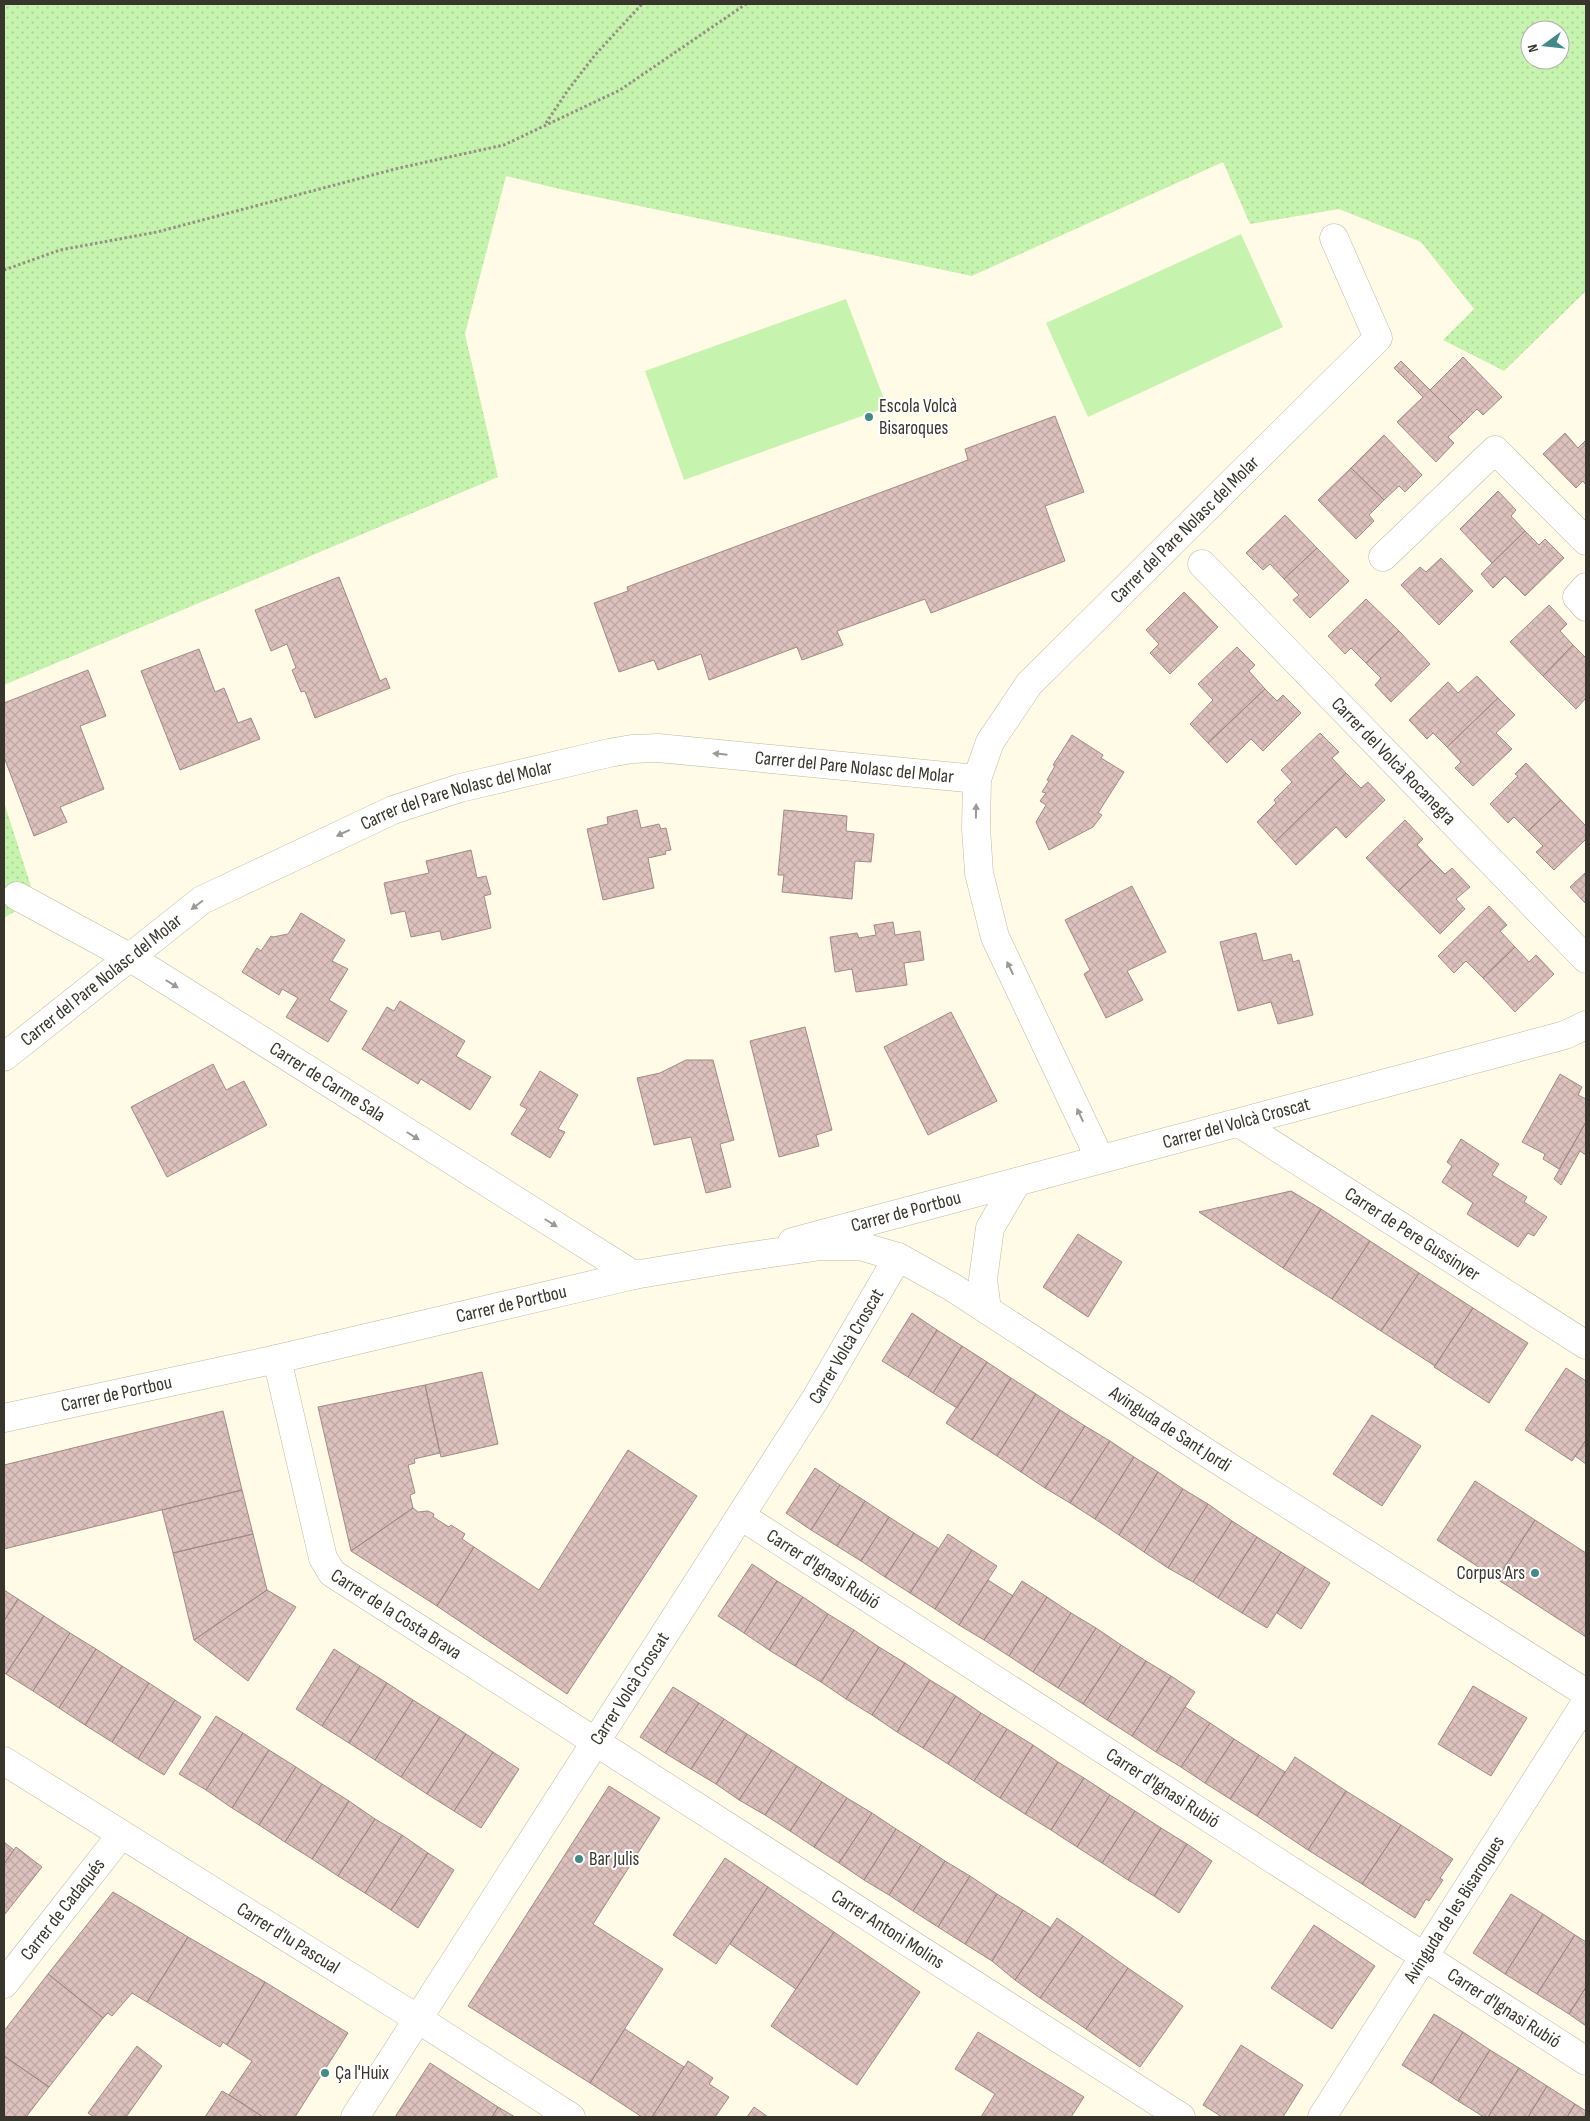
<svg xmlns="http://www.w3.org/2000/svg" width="1590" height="2121" font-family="'Sofia Sans Condensed',sans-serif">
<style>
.green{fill:#c6f3ae}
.park{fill:url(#park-dots);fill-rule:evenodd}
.building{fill:url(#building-cross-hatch);stroke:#a38986}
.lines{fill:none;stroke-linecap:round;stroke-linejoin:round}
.minor-casing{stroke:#bdb8a0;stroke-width:29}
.primary-casing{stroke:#bdb8a0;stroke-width:29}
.path{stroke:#949183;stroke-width:3;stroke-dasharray:2.5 2.5;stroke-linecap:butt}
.minor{stroke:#fff;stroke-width:28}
.primary{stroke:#fff;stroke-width:28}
.oneway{fill:#9b9a96}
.poi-dot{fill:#428a88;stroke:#fff;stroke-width:2}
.labels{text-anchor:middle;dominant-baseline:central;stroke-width:4;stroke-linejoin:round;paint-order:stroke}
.poi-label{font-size:19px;fill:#37352c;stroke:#fff;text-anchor:start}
.street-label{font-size:19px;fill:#37352c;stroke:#fff}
</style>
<defs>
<pattern id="park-dots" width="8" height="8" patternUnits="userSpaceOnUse" patternTransform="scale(1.25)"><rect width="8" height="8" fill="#c6f3ae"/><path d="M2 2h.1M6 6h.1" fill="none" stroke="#abd196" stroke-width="1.8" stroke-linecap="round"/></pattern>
<pattern id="building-cross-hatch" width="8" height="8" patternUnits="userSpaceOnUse" patternTransform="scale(1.25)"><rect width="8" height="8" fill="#ddc1bd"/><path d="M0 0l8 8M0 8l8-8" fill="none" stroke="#bea6a3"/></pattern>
</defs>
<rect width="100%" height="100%" fill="#fffbe7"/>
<!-- green -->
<path class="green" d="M1241,234l42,93 -195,90 -42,-94z
M846,299l41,108 -203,73 -39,-109z"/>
<!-- park -->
<path class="park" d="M4,4h1582v287l-82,80 -61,-31 31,-31 -53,-67 -82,-33 -89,15 -27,-62 -251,114 -404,-85 -62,-15 -41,158 33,143 -494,208zM1530,30h30v30h-30z
M4,802l31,97 -31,19z"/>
<!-- building -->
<path class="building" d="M1463,357l39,40 -19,18 -6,-6 -14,14 -33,-33z
M1401,361l62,62 -15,14 6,6 -18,19 -39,-40 26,-25 -29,-29z
M1055,416l29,76 -39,14 20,55 -134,52 -6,-14 -88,32 6,14 -41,15 -5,-13 -88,33 -8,-26 -43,16 -4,-10 -35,12 -25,-69 34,-12 -1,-4 341,-127 -3,-11z
M1565,433l13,15 8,-8v45l-3,-4 -7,7 -33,-34z
M1384,435l38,40 -17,17 -6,-6 -15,14 -33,-32z
M1351,468l33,32 -15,15 5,6 -18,18 -38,-39z
M1498,491l18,19 -5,6 14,15 -33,32 -32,-34z
M1285,515l32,33 -33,31 -14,-15 -7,6 -17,-17z
M1525,531l14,14 6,-6 19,19 -39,38 -20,-20 -12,12 -12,-14z
M1317,548l32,33 -39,37 -17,-18 6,-5 -15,-16z
M1441,558l32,33 -34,34 -38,-40 19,-18 6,5z
M339,577l41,104 6,-3 4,10 -75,30 -10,-27 -4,1 -9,-22 4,-2 -9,-24 -16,7 -16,-41z
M1184,592l34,35 -48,47 -20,-21 9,-9 -13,-14z
M1366,599l33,32 -33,32 -15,-15 -6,6 -17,-18z
M1549,605l18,19 -7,7 13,14 -30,31 -33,-34z
M1399,631l31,33 -39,38 -16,-17 6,-7 -15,-15z
M1573,645l13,13v40l-10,11 -33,-33z
M1237,647l18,18 -6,6 16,18 -57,54 -18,-19 23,-24 -15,-16z
M199,649l16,43 9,-4 14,35 13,-5 9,21 -80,31 -39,-99z
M88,670l18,46 -26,10 24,63 -44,18 7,15 -33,14 -30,-79v-54z
M1477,676l21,22 -51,49 -14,-14 -6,6 -18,-19 39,-38 10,11z
M1265,689l12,12 6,-6 18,18 -38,38 -12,-12 -24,24 -19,-20z
M1498,698l17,17 -19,18 16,16 -39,37 -18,-18 6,-6 -14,-15z
M1320,733l19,19 -7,6 14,15 -71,69 -18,-20 19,-19 -2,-3 18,-18 -11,-12z
M1072,735l31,20 -2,3 23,14 -26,41 4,2 -9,12 -44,23 -13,-28 10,-17 -6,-4 6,-8 -4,-1 7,-11 -2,-1 8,-14 -2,-1z
M1526,763l35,37 -33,31 -14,-14 -6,6 -18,-19 28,-28 -3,-2z
M1346,773l15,15 7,-6 17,18 -39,38 -10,-11 -40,38 -21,-23z
M1561,800l25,26v13l-32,31 -18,-18 7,-6 -15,-15z
M637,810l4,18 18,-4 2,5 5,-1 5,22 -6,1 1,3 -18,4 6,30 -51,12 -16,-71 21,-5 -1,-7z
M784,810l63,6 -1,15 28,3 -3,28 -16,-1 -3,38 -70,-7 2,-17h-6z
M1405,820l18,19 -6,6 14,15 -33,31 -32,-33z
M471,850l6,28 9,-2 5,18 -7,2 7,32 -49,12 -2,-9 -29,6 -6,-26 -14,3 -7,-31 45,-10 -3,-12z
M1431,860l14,14 7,-6 18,19 -14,12 9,10 -25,25 -42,-43z
M1586,872v32l-16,-17z
M1132,886l34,66 -39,19 16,29 -37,18 -22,-44 6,-4 -25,-50z
M1489,906l18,19 -7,6 15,16 -32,31 -17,-17 -12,12 -16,-17z
M301,913l44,27 -13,21 16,8 -19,31 18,11 -19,31 -42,-25 12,-19 -16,-9 -3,6 -37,-23 15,-24 4,3 10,-15 2,1 15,-3z
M893,922l2,13 25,-4 4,29 -20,3 3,22 -51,7 -4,-23 -17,3 -5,-35 27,-4 2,5 17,-3 -2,-10z
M1256,933l7,28 28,-7 2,8 6,-2 14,55 -35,9 -7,-22 -33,9 -18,-69z
M1515,947l14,15 7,-7 18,19 -39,38 -32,-34z
M400,1001l65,40 -9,15 35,21 -21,33 -49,-31 -3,5 -56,-35 25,-42 7,4z
M951,1012l46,89 -69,34 -44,-88z
M805,1027l27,103 -16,5 3,11 -40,11 -29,-116z
M686,1060h27l21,80 -14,4 11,43 -25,6 -15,-56 -37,8 -17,-67 23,-5z
M213,1064l13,26 18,-9 23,44 -100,52 -36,-70z
M540,1071l38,24 -20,34 7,3 -15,26 -39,-24 16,-25 -7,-4z
M1560,1074l22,13 -4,8 8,4v23l-27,47 -16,-10 2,-5 -23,-12z
M1586,1122v33l-6,-4 -19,34 -7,-6z
M1461,1139l38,25 -7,11 35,22 -3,5 23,15 -13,19 -6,-3 -10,14 -51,-33 6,-11 -31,-21 10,-16 -5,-4z
M1291,1191l30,18 -38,59 -84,-56z
M1321,1209l49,32 -38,58 -49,-31z
M1078,1234l44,28 -34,55 -45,-30z
M1370,1241l49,32 -38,58 -49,-32z
M1419,1273l54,35 -38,58 -54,-35z
M1473,1308l55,35 -39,60 -55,-36z
M912,1313l25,17 -29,47 -26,-16z
M937,1330l25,16 -29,47 -25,-16z
M962,1346l25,16 -30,46 -24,-15z
M987,1362l24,16 -39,62 -26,-17z
M1566,1368l20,13v59l-14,21 -47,-31z
M482,1372l16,72 -57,13 -16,-72z
M1011,1378l25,16 -39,62 -25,-16z
M425,1385l15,68 -26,6 1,4 -7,2 7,28 -5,2 3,13 -62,43 -33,-144z
M1036,1394l24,16 -39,62 -24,-16z
M1060,1410l25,16 -40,62 -24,-16z
M223,1411l19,79 -238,59v-84z
M1372,1415l49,31 -39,60 -49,-32z
M1085,1426l25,15 -40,62 -25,-15z
M1586,1440v24l-11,-8z
M1110,1441l24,16 -39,62 -25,-16z
M628,1450l69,46 -130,198 -130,-88 37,-59 65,43z
M1134,1457l24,15 -39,63 -24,-16z
M815,1468l25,17 -29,45 -25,-17z
M1158,1472l25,17 -39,63 -25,-17z
M1475,1481l60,39 -38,59 -60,-39z
M840,1485l25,16 -28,45 -26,-16z
M1183,1489l25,15 -40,64 -24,-16z
M242,1490l11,44 -80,19 -11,-43z
M865,1501l24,16 -28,44 -24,-15z
M1208,1504l24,17 -39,61 -25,-14z
M413,1508l5,4 10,-1 6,3 -1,3 16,10 2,-2 14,9 -3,5 12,8 -37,59 -86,-55z
M889,1517l25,16 -29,44 -24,-16z
M1535,1520l51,33v84l-89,-58z
M1232,1521l25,16 -39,61 -25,-16z
M914,1533l24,15 -28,45 -25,-16z
M253,1534l14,56 -73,50 -21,-87z
M948,1534l24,16 -37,59 -25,-16z
M1257,1537l24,15 -39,61 -24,-15z
M972,1550l25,16 -38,59 -24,-16z
M1281,1552l24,15 -38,61 -25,-15z
M752,1564l25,17 -33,52 -26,-17z
M1305,1567l25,16 -29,46 -24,-16z
M988,1580l25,16 -29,44 -25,-15z
M777,1581l26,16 -34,53 -25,-17z
M1022,1581l25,16 -38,59 -25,-16z
M4,1590l14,9 -14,22z
M267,1590l29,17 -48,74 -54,-41z
M803,1597l25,17 -33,52 -26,-16z
M1047,1597l24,16 -38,59 -24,-16z
M18,1599l26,17 -38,58 -2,-2v-51z
M1071,1613l25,15 -38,60 -25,-16z
M828,1614l26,16 -33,52 -26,-16z
M44,1616l26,17 -37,58 -27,-17z
M1096,1628l25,17 -38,59 -25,-16z
M854,1630l25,17 -33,52 -25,-17z
M70,1633l26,16 -37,59 -26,-17z
M1121,1645l25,16 -39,59 -24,-16z
M879,1647l26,16 -33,52 -26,-16z
M96,1649l26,17 -37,59 -26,-17z
M334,1649l26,17 -38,60 -26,-17z
M1146,1661l25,15 -39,60 -25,-16z
M905,1663l25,17 -33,52 -25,-17z
M122,1666l27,17 -37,59 -27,-17z
M360,1666l27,17 -38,60 -27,-17z
M1171,1676l24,16 -39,60 -24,-16z
M930,1680l26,16 -33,52 -26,-16z
M149,1683l26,17 -37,59 -26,-17z
M387,1683l26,17 -38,60 -26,-17z
M1473,1686l54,32 -36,58 -53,-32z
M673,1687l26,16 -34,50 -25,-16z
M956,1696l25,17 -33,51 -25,-16z
M175,1700l26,17 -37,58 -26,-16z
M413,1700l27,17 -39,60 -26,-17z
M699,1703l25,16 -33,50 -26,-16z
M1185,1707l25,16 -29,44 -25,-15z
M981,1713l26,16 -33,52 -26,-17z
M216,1716l27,17 -37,57 -27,-16z
M440,1717l26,17 -39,60 -26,-17z
M724,1719l23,15 -31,50 -25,-15z
M1210,1723l24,16 -29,44 -24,-16z
M1007,1729l26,16 -33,53 -26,-17z
M243,1733l26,17 -37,58 -26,-18z
M466,1734l27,18 -39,59 -27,-17z
M747,1734l25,16 -33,50 -23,-16z
M1234,1739l25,16 -29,44 -25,-16z
M1033,1745l25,17 -33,52 -25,-16z
M269,1750l27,17 -37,58 -27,-17z
M772,1750l25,16 -32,49 -26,-15z
M493,1752l26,17 -38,59 -27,-17z
M1259,1755l26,17 -28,44 -27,-17z
M1295,1757l51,34 -38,59 -51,-34z
M1058,1762l26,16 -33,52 -26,-16z
M797,1766l25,16 -32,49 -25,-16z
M296,1767l26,17 -37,58 -26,-17z
M1084,1778l26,17 -33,52 -26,-17z
M822,1782l25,16 -33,49 -24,-16z
M322,1784l27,17 -37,58 -27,-17z
M609,1786l51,32 -67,106 70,45 -73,114 -122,-77z
M1346,1791l55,34 -39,59 -54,-34z
M1110,1795l25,16 -33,52 -25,-16z
M847,1798l25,15 -33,50 -25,-16z
M349,1801l26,18 -37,57 -26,-17z
M1135,1811l26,17 -33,52 -26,-17z
M872,1813l24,16 -32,51 -25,-17z
M375,1819l27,16 -37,58 -27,-17z
M1401,1825l52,34 -13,19 3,2 -14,21 -3,-2 -11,19 -53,-34z
M1161,1828l26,16 -33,52 -26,-16z
M896,1829l25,16 -32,50 -25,-15z
M402,1835l26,18 -37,57 -26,-17z
M4,1842l10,8 -10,14z
M1187,1844l25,17 -33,52 -25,-17z
M921,1845l24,16 -32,50 -24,-16z
M16,1847l26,20 -37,47 -1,-1v-49z
M428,1853l26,17 -36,58 -27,-18z
M725,1858l43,29 -52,77 -43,-29z
M945,1861l25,15 -32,51 -25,-16z
M970,1876l27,18 -32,50 -27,-17z
M768,1887l66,45 -38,57 -66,-45z
M113,1892l75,45 -41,65 -15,-9 -20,23 -4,-3 -5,5 -55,-44z
M997,1894l26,16 -31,51 -27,-17z
M1511,1894l32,20 -38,60 -32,-21z
M1023,1910l28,18 -36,52 -23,-19z
M1543,1914l32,21 -38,59 -32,-20z
M1057,1918l26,18 -43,62 -25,-18z
M1314,1925l61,41 -43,63 -61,-41z
M834,1932l86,60 -63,93 -86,-59z
M1575,1935l11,7v45l-17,27 -32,-20z
M1083,1936l45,32 -42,61 -46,-31z
M188,1937l77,45 -38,63 -4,-3 -3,5 -73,-45z
M1128,1968l55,38 -43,61 -54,-38z
M48,1974l55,44 -54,69 -45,-31v-25z
M265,1982l83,51 -53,84h-32l-34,-22 23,-34 -25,-16z
M1586,1987v39l-17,-12z
M1434,2014l29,18 -32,51 -29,-18z
M625,2029l59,38 -32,50h-10l-52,-34z
M978,2032l106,65 -13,20h-90l14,-23 -40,-25z
M1463,2032l27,18 -32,51 -27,-18z
M1241,2045l62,40 -20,32h-61l-19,-12z
M137,2046l25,20 -36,51h-32l-6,-4z
M1490,2050l29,18 -31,49h-4l-26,-16z
M4,2056l45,31 -23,30h-22z
M688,2061l25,17 -4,6 20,13 -14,20h-63z
M430,2063l68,44 -6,10h-97z
M1519,2068l28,18 -19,31h-40z
M1547,2086l28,18 -8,13h-39z
M222,2091l7,4 34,22h-58z
M1575,2104l11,7v6h-19z
M498,2107l17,10h-23z
M754,2107l14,10h-21z"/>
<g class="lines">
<!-- minor casing -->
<g class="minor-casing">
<g id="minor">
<path d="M1383,557l112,-107 91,91"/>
<path id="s1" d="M1202,564l384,395"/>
<path d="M1586,587l-9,10 9,10"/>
<path id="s2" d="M17,896l114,62 503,317"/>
<path id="s3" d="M4,1057l198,-157 191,-90 67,-22 149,-35 23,-4 26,-1 319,31"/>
<path id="s4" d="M1239,1123l347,222"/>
<path id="s5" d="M1100,1159l-105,-222 -16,-64 -3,-45 1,-49 13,-37 39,-58 349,-346 -44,-100"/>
<path id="s6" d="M792,1242l773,-207 21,-10"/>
<path d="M987,1310l-4,-31 7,-51 27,-46"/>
<path id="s7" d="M277,1359l46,199 9,15 849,544"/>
<path id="s8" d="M741,1516l845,545"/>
<path id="s9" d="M4,1761l414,258 153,98"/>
<path id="s10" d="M4,1984l117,-149"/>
<path id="s11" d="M355,2117l461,-719 82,-141"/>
<path id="s12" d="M1322,2117l264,-415"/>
</g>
</g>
<!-- primary casing -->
<g class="primary-casing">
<g id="primary">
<path id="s13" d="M4,1418l273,-59 357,-84 96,-16 91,-13h39l38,11 54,30 255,166 379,240"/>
</g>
</g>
<!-- path -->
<path class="path" d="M546,123l22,-33 27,-35 47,-51
M4,270l56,-20 97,-18 242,-64 105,-23 116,-55 126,-86"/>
<!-- minor -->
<use href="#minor" class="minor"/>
<!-- primary -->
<use href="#primary" class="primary"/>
</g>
<!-- one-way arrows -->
<defs><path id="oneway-solid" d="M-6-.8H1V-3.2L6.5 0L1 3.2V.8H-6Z" transform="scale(1.25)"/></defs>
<g class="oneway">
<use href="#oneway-solid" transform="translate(720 754) rotate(-174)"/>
<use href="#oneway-solid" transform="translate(976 811) rotate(-89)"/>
<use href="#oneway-solid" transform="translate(343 833) rotate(155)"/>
<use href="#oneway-solid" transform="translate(197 905) rotate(143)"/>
<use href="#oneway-solid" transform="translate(1010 968) rotate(-115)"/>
<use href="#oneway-solid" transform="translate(172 984) rotate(32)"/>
<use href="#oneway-solid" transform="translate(1080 1115) rotate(-115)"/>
<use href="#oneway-solid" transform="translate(413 1136) rotate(32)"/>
<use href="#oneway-solid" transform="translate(551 1223) rotate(32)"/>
</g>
<!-- markers -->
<g class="poi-dot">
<circle cx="869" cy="417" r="5"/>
<circle cx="1535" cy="1573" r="5"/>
<circle cx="579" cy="1859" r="5"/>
<circle cx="325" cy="2073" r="5"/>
</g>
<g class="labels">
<!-- poi labels -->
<g class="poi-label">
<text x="879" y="406">Escola Volcà<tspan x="879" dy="22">Bisaroques</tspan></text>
<text x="1525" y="1573" text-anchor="end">Corpus Ars</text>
<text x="589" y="1859">Bar Julis</text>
<text x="335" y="2073">Ça l'Huix</text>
</g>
<!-- street labels -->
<g class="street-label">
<text stroke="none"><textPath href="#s5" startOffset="734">Carrer del Pare Nolasc del Molar</textPath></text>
<text stroke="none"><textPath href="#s1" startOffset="275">Carrer del Volcà Rocanegra</textPath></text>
<text stroke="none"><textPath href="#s3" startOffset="934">Carrer del Pare Nolasc del Molar</textPath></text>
<text stroke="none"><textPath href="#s3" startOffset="529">Carrer del Pare Nolasc del Molar</textPath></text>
<text stroke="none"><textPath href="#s3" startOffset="124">Carrer del Pare Nolasc del Molar</textPath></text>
<text stroke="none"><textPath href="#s2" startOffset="362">Carrer de Carme Sala</textPath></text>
<text stroke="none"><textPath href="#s6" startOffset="460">Carrer del Volcà Croscat</textPath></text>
<text stroke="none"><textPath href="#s6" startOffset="118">Carrer de Portbou</textPath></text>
<text stroke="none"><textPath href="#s4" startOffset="206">Carrer de Pere Gussinyer</textPath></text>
<text stroke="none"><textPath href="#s13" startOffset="520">Carrer de Portbou</textPath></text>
<text stroke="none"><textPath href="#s11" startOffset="914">Carrer Volcà Croscat</textPath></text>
<text stroke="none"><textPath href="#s13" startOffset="115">Carrer de Portbou</textPath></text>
<text stroke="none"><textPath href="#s13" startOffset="1236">Avinguda de Sant Jordi</textPath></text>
<text stroke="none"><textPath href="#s8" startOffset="98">Carrer d'Ignasi Rubió</textPath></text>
<text stroke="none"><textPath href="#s7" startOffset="298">Carrer de la Costa Brava</textPath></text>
<text stroke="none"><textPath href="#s11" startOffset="509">Carrer Volcà Croscat</textPath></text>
<text stroke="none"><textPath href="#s8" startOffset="502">Carrer d'Ignasi Rubió</textPath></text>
<text stroke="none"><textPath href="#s10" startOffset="95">Carrer de Cadaqués</textPath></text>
<text stroke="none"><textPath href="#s12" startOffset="246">Avinguda de les Bisaroques</textPath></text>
<text stroke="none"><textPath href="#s7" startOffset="882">Carrer Antoni Molins</textPath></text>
<text stroke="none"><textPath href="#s9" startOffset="335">Carrer d'Iu Pascual</textPath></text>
<text stroke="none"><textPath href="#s8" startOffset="908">Carrer d'Ignasi Rubió</textPath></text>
</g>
</g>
<!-- border -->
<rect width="1590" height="2121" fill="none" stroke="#37352c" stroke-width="10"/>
<!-- north arrow -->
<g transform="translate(1545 45) rotate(255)"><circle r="24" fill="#ffffff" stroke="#afaeab"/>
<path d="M0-4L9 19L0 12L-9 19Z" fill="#428a88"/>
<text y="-8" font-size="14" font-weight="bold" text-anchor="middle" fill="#37352c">N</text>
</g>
</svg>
